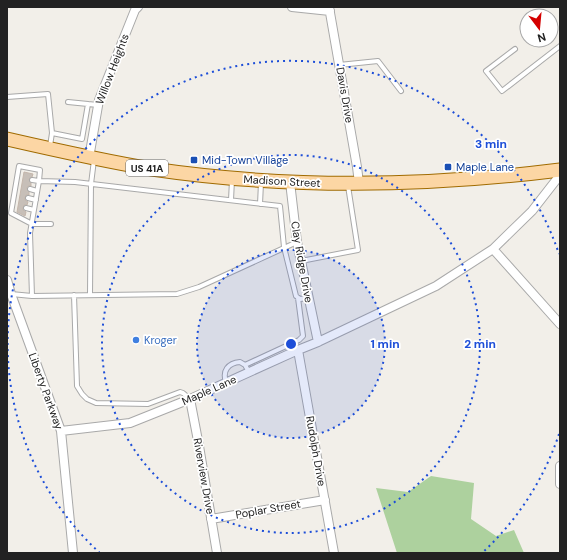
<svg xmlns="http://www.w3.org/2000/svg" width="567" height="560" font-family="'DM Sans',sans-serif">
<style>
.forest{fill:#add19e}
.building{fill:#c7bfb8;stroke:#c4b6ab}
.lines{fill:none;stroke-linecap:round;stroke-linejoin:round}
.service-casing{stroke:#a9a9a9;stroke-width:6}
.minor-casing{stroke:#a9a9a9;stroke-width:10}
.primary-casing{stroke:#a06b00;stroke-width:15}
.service{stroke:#fff;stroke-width:4}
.minor{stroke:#fff;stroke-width:8}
.primary{stroke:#fcd6a4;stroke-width:13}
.ring{fill:none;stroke:#1d4ed8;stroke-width:2;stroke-dasharray:2 4}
.transit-dot{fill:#1a4fb4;stroke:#fff;stroke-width:1.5}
.shop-dot{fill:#3f7fe0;stroke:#fff;stroke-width:1.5}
.labels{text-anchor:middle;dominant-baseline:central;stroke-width:3.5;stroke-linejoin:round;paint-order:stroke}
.shield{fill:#fff;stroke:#646464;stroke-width:1}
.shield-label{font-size:10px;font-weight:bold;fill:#222}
.street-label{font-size:11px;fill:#222;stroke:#fff}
.transit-label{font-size:11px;fill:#164399;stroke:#fff;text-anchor:start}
.shop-label{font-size:11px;fill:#366cbe;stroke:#fff;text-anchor:start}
.centre{fill:#1d4ed8;stroke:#fff;stroke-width:2}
.ring-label{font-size:12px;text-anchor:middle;font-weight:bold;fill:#1d4ed8;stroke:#fff;stroke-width:3.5;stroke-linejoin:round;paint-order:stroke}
</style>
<rect width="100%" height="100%" fill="#f2efe9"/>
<!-- forest -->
<path class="forest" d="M431,476l43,7 -3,36 25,17 18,-6 10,23h-127l-21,-65 32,4z"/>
<!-- building -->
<path class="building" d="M24,172l9,2 -1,3 -3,2 2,4v3h-3l-1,2 2,4v3h-3l-1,3v2l3,2 -1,3h-3l-1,3v2l3,2 -1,4 -8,-4z"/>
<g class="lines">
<!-- service casing -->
<g class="service-casing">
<path id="service" d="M515,49l-29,22 16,20 58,-45
M339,65l39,-4 23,30
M7,97l41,-3 4,39 30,6 6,-35
M68,102l30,3
M50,146l2,-13
M32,180l7,1 1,-11 -21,-4 -8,47 21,11h19
M30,189l7,2
M28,198l8,2
M231,200l1,-20
M260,204l1,-21
M26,208l8,2
M301,261l57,-11 -10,-64
M11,294l21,2 145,-2 22,-7 98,-45
M74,295l3,91 5,8 5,5 9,4 52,1 32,-12 3,1 7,6
M90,295l1,-111 3,-24
M32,296l-2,-63 9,-52 36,1 205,24 4,41 12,49 4,3 9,-1
M245,365l54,-25 4,-4 -5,-38
M226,382c-4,-11 2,-19 14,-20l5,3 4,7"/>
</g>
<!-- minor casing -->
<g class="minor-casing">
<path id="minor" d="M292,7l38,4
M329,7l28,160 2,16
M89,158l10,-58 36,-90 3,-3
M290,182l7,60 21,100
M493,249l67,75
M7,280l4,14 50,137 12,122
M298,350l36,203
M190,399l9,47 18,107
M61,431l69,-8 60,-24 108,-49 20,-8 118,-56 57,-37 39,-38 28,-36
M560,466v18
M211,519l114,-19"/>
</g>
<!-- primary casing -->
<g class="primary-casing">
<path id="primary" d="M7,139c48,11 96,22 145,30 136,20 272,18 408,1"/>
</g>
<!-- service -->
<use href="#service" class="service"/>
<!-- minor -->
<use href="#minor" class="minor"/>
<!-- primary -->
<use href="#primary" class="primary"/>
</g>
<!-- distance rings -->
<circle cx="291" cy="344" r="94" fill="#1d4ed8" fill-opacity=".12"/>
<g class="ring">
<circle cx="291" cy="344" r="94"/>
<circle cx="291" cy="344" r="189"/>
<path d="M559 434A283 283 0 0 1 482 553M100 553A283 283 0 1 1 559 254"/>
</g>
<!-- markers -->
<g class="transit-dot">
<rect x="190" y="156" width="8" height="8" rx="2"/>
<rect x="444" y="163" width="8" height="8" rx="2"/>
</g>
<circle class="shop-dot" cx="136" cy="340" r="4"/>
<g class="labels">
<!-- shield labels -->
<rect class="shield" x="126" y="160" width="42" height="16" rx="3"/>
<g class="shield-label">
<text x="147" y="168">US 41A</text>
</g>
<!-- street labels -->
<g class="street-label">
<text transform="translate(112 69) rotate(-69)">Willow Heights</text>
<text transform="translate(345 95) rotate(80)">Davis Drive</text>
<text transform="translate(282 181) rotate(3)">Madison Street</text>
<text transform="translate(302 262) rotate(80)">Clay Ridge Drive</text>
<text transform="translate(209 390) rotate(-24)">Maple Lane</text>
<text transform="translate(46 391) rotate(70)">Liberty Parkway</text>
<text transform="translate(316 451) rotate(80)">Rudolph Drive</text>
<text transform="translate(204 476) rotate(80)">Riverview Drive</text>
<text transform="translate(268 509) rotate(-10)">Poplar Street</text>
</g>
<!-- transit labels -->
<g class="transit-label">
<text x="202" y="160">Mid-Town Village</text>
<text x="456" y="167">Maple Lane</text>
</g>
<!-- shop labels -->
<g class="shop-label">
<text x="144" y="340">Kroger</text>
</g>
</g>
<circle cx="291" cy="344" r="6" class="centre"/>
<g class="ring-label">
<text x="491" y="148">3 min</text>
<text x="385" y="348">1 min</text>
<text x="480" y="348">2 min</text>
</g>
<!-- border -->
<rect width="567" height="560" fill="none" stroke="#222222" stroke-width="16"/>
<!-- north arrow -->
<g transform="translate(539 28) rotate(164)"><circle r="19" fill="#ffffff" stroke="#a7a7a7"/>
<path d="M0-3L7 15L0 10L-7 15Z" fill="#d40000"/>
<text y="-6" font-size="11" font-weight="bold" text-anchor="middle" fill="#222222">N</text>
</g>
</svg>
